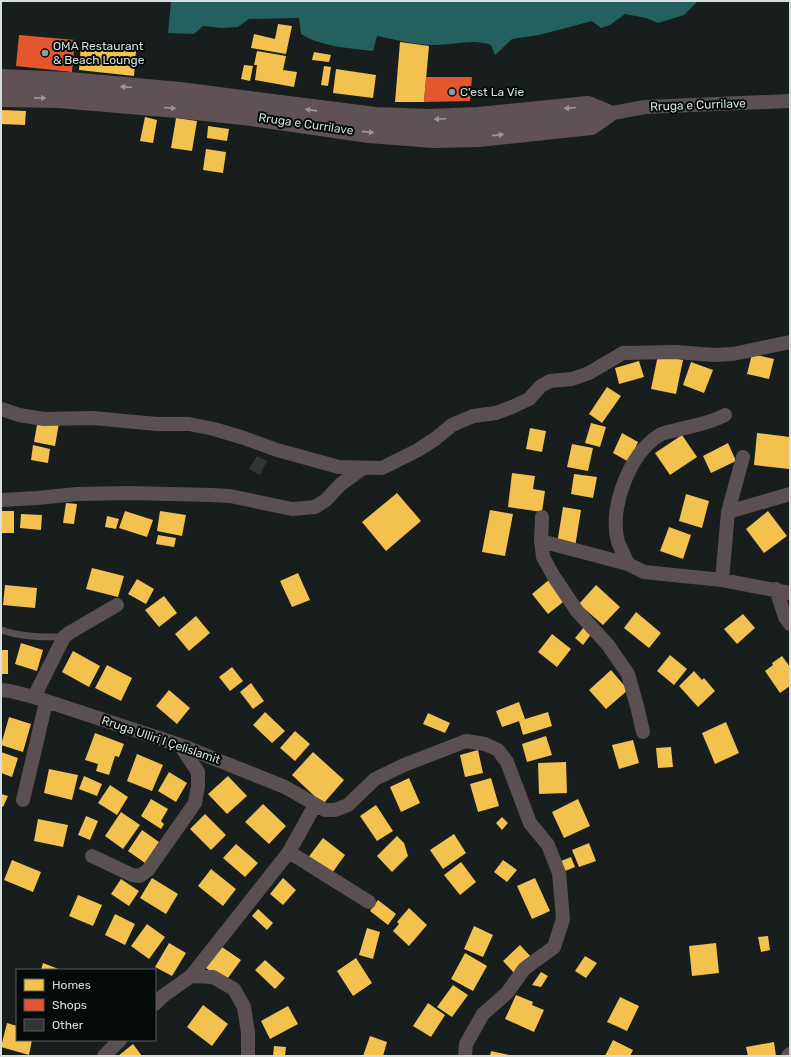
<svg xmlns="http://www.w3.org/2000/svg" width="791" height="1057" font-family="Rubik,sans-serif">
<style>
.water{fill:#24605d}
.homes{fill:#f2c14e}
.shops{fill:#e4572e}
.building{fill:#303636}
.lines{fill:none;stroke-linecap:round;stroke-linejoin:round}
.service{stroke:#5a5051;stroke-width:7}
.minor{stroke:#5a5051;stroke-width:14}
.secondary{stroke:#5f5154;stroke-width:20}
.oneway{fill:#9a9899}
.poi-dot{fill:#949b9b;stroke:#050a0a;stroke-width:1.5}
.labels{text-anchor:middle;dominant-baseline:central;stroke-width:4;stroke-linejoin:round;paint-order:stroke}
.poi-label{font-size:12px;fill:#d6dfde;stroke:#050a0a;text-anchor:start}
.street-label{font-size:12px;fill:#d6dfde;stroke:#050a0a}
</style>
<rect width="100%" height="100%" fill="#181e1e"/>
<!-- water -->
<path class="water" d="M167,1h531l-14,14 -26,8 -12,-5 -21,-4 -15,11 -9,3 -9,-7 -53,14 -27,4 -17,16 -4,-10c-18,-7 -39,1 -59,0 -15,0 -39,-6 -55,-9l-4,15c-24,-3 -51,-4 -72,-17l-2,-16 -50,1 -11,8 -16,1 -19,-2 -9,8 -26,-1 3,-31z"/>
<!-- homes -->
<path class="homes" d="M278,24l14,2 -6,28 -35,-6 3,-14 21,5z
M400,42l29,4 -5,56h-29z
M81,45l55,6 -2,25 -55,-6z
M257,51l29,5 -3,14 14,2 -3,15 -39,-7 2,-15h-3z
M314,52l17,3 -2,7 -17,-2z
M244,65l9,1 -3,15 -9,-2z
M324,66l7,1 -3,19 -7,-1z
M336,69l40,6 -3,23 -40,-5z
M1,110l25,1 -1,14 -24,-1z
M145,117l12,3 -4,23 -13,-2z
M176,118l21,3 -5,30 -21,-3z
M208,126l21,3 -2,12 -20,-3z
M206,149l20,3 -3,21 -20,-3z
M752,354l22,5 -5,20 -22,-5z
M658,355l25,5 -7,34 -25,-5z
M639,361l5,16 -25,7 -4,-16z
M691,362l22,8 -9,23 -21,-8z
M607,387l14,9 -19,27 -13,-9z
M38,419l21,4 -4,23 -21,-4z
M591,423l15,4 -6,20 -15,-4z
M530,428l16,3 -4,21 -16,-3z
M622,433l16,9 -9,20 -16,-9z
M757,433l33,4 -1,32 -35,-4z
M682,435l15,22 -27,18 -15,-22z
M728,443l8,18 -25,12 -8,-17z
M572,444l21,4 -5,23 -21,-4z
M33,445l17,4 -2,14 -17,-3z
M512,473l23,3 -2,13 12,2 -3,21 -34,-5z
M574,474l23,3 -4,21 -22,-4z
M397,493l24,28 -35,30 -24,-29z
M686,494l23,7 -7,27 -23,-7z
M66,503l11,1 -3,20 -11,-1z
M563,507l18,3 -6,37 -18,-3z
M490,510l23,4 -8,42 -23,-4z
M1,511h13v22h-13z
M125,511l28,9 -6,17 -28,-9z
M160,511l26,4 -4,21 -25,-5z
M768,511l19,25 -23,17 -18,-24z
M21,514l21,1 -1,15 -21,-2z
M107,516l12,3 -3,10 -11,-2z
M669,527l22,8 -8,24 -23,-8z
M158,535l18,3 -2,9 -18,-3z
M92,568l32,8 -6,21 -32,-8z
M298,573l12,27 -18,7 -12,-26z
M137,579l17,10 -8,15 -18,-10z
M550,579l17,20 -19,15 -16,-20z
M5,585l32,3 -2,20 -32,-3z
M596,585l24,22 -17,18 -24,-21z
M164,596l13,17 -18,14 -14,-17z
M636,612l25,21 -12,15 -25,-20z
M743,614l12,14 -18,16 -13,-15z
M196,616l14,17 -21,18 -14,-17z
M584,627l8,6 -9,12 -8,-7z
M552,634l19,15 -14,18 -19,-15z
M21,643l22,7 -6,21 -22,-7z
M1,650h7v24h-7z
M73,651l27,15 -11,21 -27,-15z
M670,655l17,14 -13,16 -17,-14z
M782,656l8,11v19l-10,7 -15,-22 8,-6 -1,-2z
M107,665l25,13 -11,23 -26,-13z
M232,667l11,14 -13,10 -11,-14z
M611,670l17,20 -22,19 -17,-19z
M694,671l8,9 2,-2 11,13 -17,16 -19,-21z
M251,683l13,18 -11,8 -13,-17z
M169,690l21,18 -13,16 -21,-18z
M519,702l6,17 -23,8 -6,-16z
M265,712l20,19 -13,12 -19,-18z
M548,712l4,14 -29,9 -4,-14z
M428,713l22,10 -5,10 -22,-9z
M9,717l22,7 -8,28 -22,-7z
M726,722l13,31 -24,11 -13,-31z
M295,731l15,13 -15,17 -15,-13z
M95,733l29,11 -5,13 -4,-1 -6,19 -13,-4 2,-7 -13,-4z
M546,736l6,19 -25,7 -5,-18z
M633,740l6,23 -20,6 -7,-24z
M671,747l2,20 -15,1 -2,-20z
M478,750l5,23 -18,4 -5,-22z
M1,752l17,6 -6,19 -11,-4z
M313,752l31,28 -21,24 -31,-29z
M137,754l26,11 -11,26 -25,-10z
M566,762l1,31 -28,1 -1,-31z
M49,769l29,6 -6,25 -28,-7z
M169,772l18,11 -11,19 -18,-11z
M84,776l18,8 -5,12 -18,-7z
M228,776l19,20 -20,18 -19,-20z
M409,778l11,25 -19,9 -11,-25z
M491,778l8,28 -21,6 -8,-28z
M110,785l18,12 -11,18 -19,-12z
M1,794l7,2 -5,11 -2,-1z
M151,799l17,10 -7,12 3,3 -3,5 -20,-13z
M578,799l12,27 -26,12 -12,-26z
M263,804l23,22 -17,18 -24,-22z
M376,805l17,26 -16,10 -17,-25z
M121,812l19,13 -17,24 -18,-13z
M205,814l21,21 -15,15 -21,-21z
M86,816l12,5 -8,19 -12,-5z
M502,817l6,6 -6,7 -6,-7z
M38,819l30,6 -5,22 -29,-6z
M142,830l17,12 -14,21 -17,-12z
M454,834l12,19 -23,16 -13,-19z
M397,836l7,7 4,13 -16,16 -15,-16z
M323,838l22,17 -15,21 -23,-17z
M589,843l7,18 -17,6 -7,-17z
M236,844l22,19 -13,14 -22,-19z
M571,857l4,10 -10,4 -4,-10z
M12,860l29,12 -8,20 -29,-12z
M503,860l14,10 -10,12 -13,-10z
M461,862l15,20 -16,13 -16,-20z
M211,869l25,20 -13,17 -25,-20z
M152,878l26,16 -12,20 -26,-16z
M283,878l13,12 -13,15 -13,-11z
M535,878l15,33 -18,8 -15,-33z
M121,879l18,12 -10,15 -18,-12z
M78,895l24,10 -9,21 -24,-10z
M378,900l18,14 -8,11 -18,-14z
M409,908l18,17 -18,21 -16,-15 6,-7 -2,-2z
M258,909l15,14 -6,7 -15,-14z
M115,914l20,10 -10,21 -20,-10z
M147,924l18,13 -16,22 -18,-13z
M474,926l19,9 -10,22 -19,-8z
M367,928l13,4 -7,27 -14,-4z
M768,936l2,14 -9,2 -3,-15z
M169,943l17,10 -14,23 -17,-9z
M716,943l3,30 -27,3 -3,-30z
M520,945l13,14 -17,16 -13,-14z
M222,947l19,13 -16,22 -19,-14z
M465,953l22,13 -14,25 -22,-12z
M585,956l12,7 -11,15 -11,-7z
M356,958l16,25 -19,13 -16,-25z
M265,960l20,18 -10,11 -20,-19z
M43,963l18,7h-20z
M541,972l7,4 -7,11 -9,-2z
M453,985l15,10 -16,22 -15,-10z
M516,995l17,7 -1,3 12,5 -10,22 -29,-13z
M620,997l19,9 -12,25 -20,-9z
M428,1003l17,12 -14,22 -18,-11z
M203,1005l25,19 -16,22 -25,-19z
M288,1006l10,18 -28,15 -9,-18z
M7,1023l10,3v14h15l-3,15 -28,-8z
M370,1036l17,6 -4,14h-20z
M613,1040l20,10 -3,6h-25z
M774,1042l2,14h-28l-2,-9z
M133,1044l9,12h-24z
M274,1046l12,1 -1,9h-12z
M491,1051l18,4v1h-19z"/>
<!-- shops -->
<path class="shops" d="M19,35l56,5 -3,32 -56,-6z
M426,77h46l-2,24 -46,1z"/>
<!-- building -->
<path class="building" d="M257,456l10,5 -7,14 -11,-6z"/>
<g class="lines">
<!-- service -->
<path class="service" d="M1,630c19,7 42,7 63,7"/>
<!-- minor -->
<path class="minor" d="M607,114l38,-7 145,-6
M1,409l18,6 25,4 49,-1 64,6h32l25,5 30,9 33,12 62,17 43,1 36,-18 17,-11 17,-14 21,-9 23,-3 16,-6 17,-8 12,-13 9,-5 22,-2 17,-6 34,-20 53,-1 38,3 19,-1 57,-12
M725,415c-16,9 -35,11 -52,16 -5,1 -11,2 -15,5 -29,19 -49,72 -40,106 3,7 7,15 10,22l16,8 78,8 68,13
M1,500l36,-2 40,-4 52,-1 82,2 19,1 62,13 23,-2 11,-7 15,-16 22,-16
M728,512l62,-18
M541,541l1,-24
M628,564l-87,-23 2,16 11,20 23,34 31,34 20,29 9,32 6,26
M722,580l6,-68 15,-55
M776,589l9,28 5,7
M1,690l9,1 24,6 146,48 105,42 40,23h10l13,-5 27,-26 29,-14 62,-24 19,3 13,6 9,12 23,61 18,22 11,28 4,46 -9,28 -30,22 -17,24 -24,21 -17,30 -1,12
M34,697l30,-60 5,-4 48,-28
M23,800l23,-98
M289,852l80,50
M92,856l40,19 8,1 8,-6 47,-67 3,-17v-14l-18,-27
M191,976l22,1 21,12 10,18 4,26v23
M155,1004l8,-8 28,-20 98,-124 26,-47
M104,1056l16,-16
M788,1056l2,-2"/>
<!-- secondary -->
<path class="secondary" d="M1,79l68,3 111,10 195,25 54,2 49,-2 110,-11 19,8
M1,97l58,1 118,10 75,8 117,17 65,5 45,-1 112,-12 16,-11"/>
</g>
<!-- one-way arrows -->
<defs><path id="oneway-solid" d="M-6-.8H1V-3.2L6.5 0L1 3.2V.8H-6Z"/></defs>
<g class="oneway">
<use href="#oneway-solid" transform="translate(126 87) rotate(-175)"/>
<use href="#oneway-solid" transform="translate(40 98) rotate(1)"/>
<use href="#oneway-solid" transform="translate(170 108) rotate(5)"/>
<use href="#oneway-solid" transform="translate(570 108) rotate(175)"/>
<use href="#oneway-solid" transform="translate(311 110) rotate(-172)"/>
<use href="#oneway-solid" transform="translate(440 119) rotate(177)"/>
<use href="#oneway-solid" transform="translate(368 132) rotate(6)"/>
<use href="#oneway-solid" transform="translate(498 135) rotate(-6)"/>
</g>
<!-- markers -->
<g class="poi-dot">
<circle cx="45" cy="53" r="4"/>
<circle cx="452" cy="92" r="4"/>
</g>
<g class="labels">
<!-- poi labels -->
<g class="poi-label">
<text x="53" y="46">OMA Restaurant<tspan x="53" dy="14">&amp; Beach Lounge</tspan></text>
<text x="460" y="92">C'est La Vie</text>
</g>
<!-- street labels -->
<g class="street-label">
<text transform="translate(698 105) rotate(-2)">Rruga e Currilave</text>
<text transform="translate(306 124) rotate(8)">Rruga e Currilave</text>
<text transform="translate(161 740) rotate(19)">Rruga Ulliri I Çelislamit</text>
</g>
</g>
<!-- border -->
<rect width="791" height="1057" fill="none" stroke="#d6dfde" stroke-width="4"/>
<!-- legend -->
<rect x="16" y="969" width="140" height="72" fill="#050a0a" stroke="#595f5f"/>
<rect x="24" y="979" width="20" height="12" fill="#f2c14e" stroke="#595f5f"/>
<text x="52" y="989" font-size="12" fill="#d6dfde">Homes</text>
<rect x="24" y="999" width="20" height="12" fill="#e4572e" stroke="#595f5f"/>
<text x="52" y="1009" font-size="12" fill="#d6dfde">Shops</text>
<rect x="24" y="1019" width="20" height="12" fill="#303636" stroke="#595f5f"/>
<text x="52" y="1029" font-size="12" fill="#d6dfde">Other</text>
</svg>
